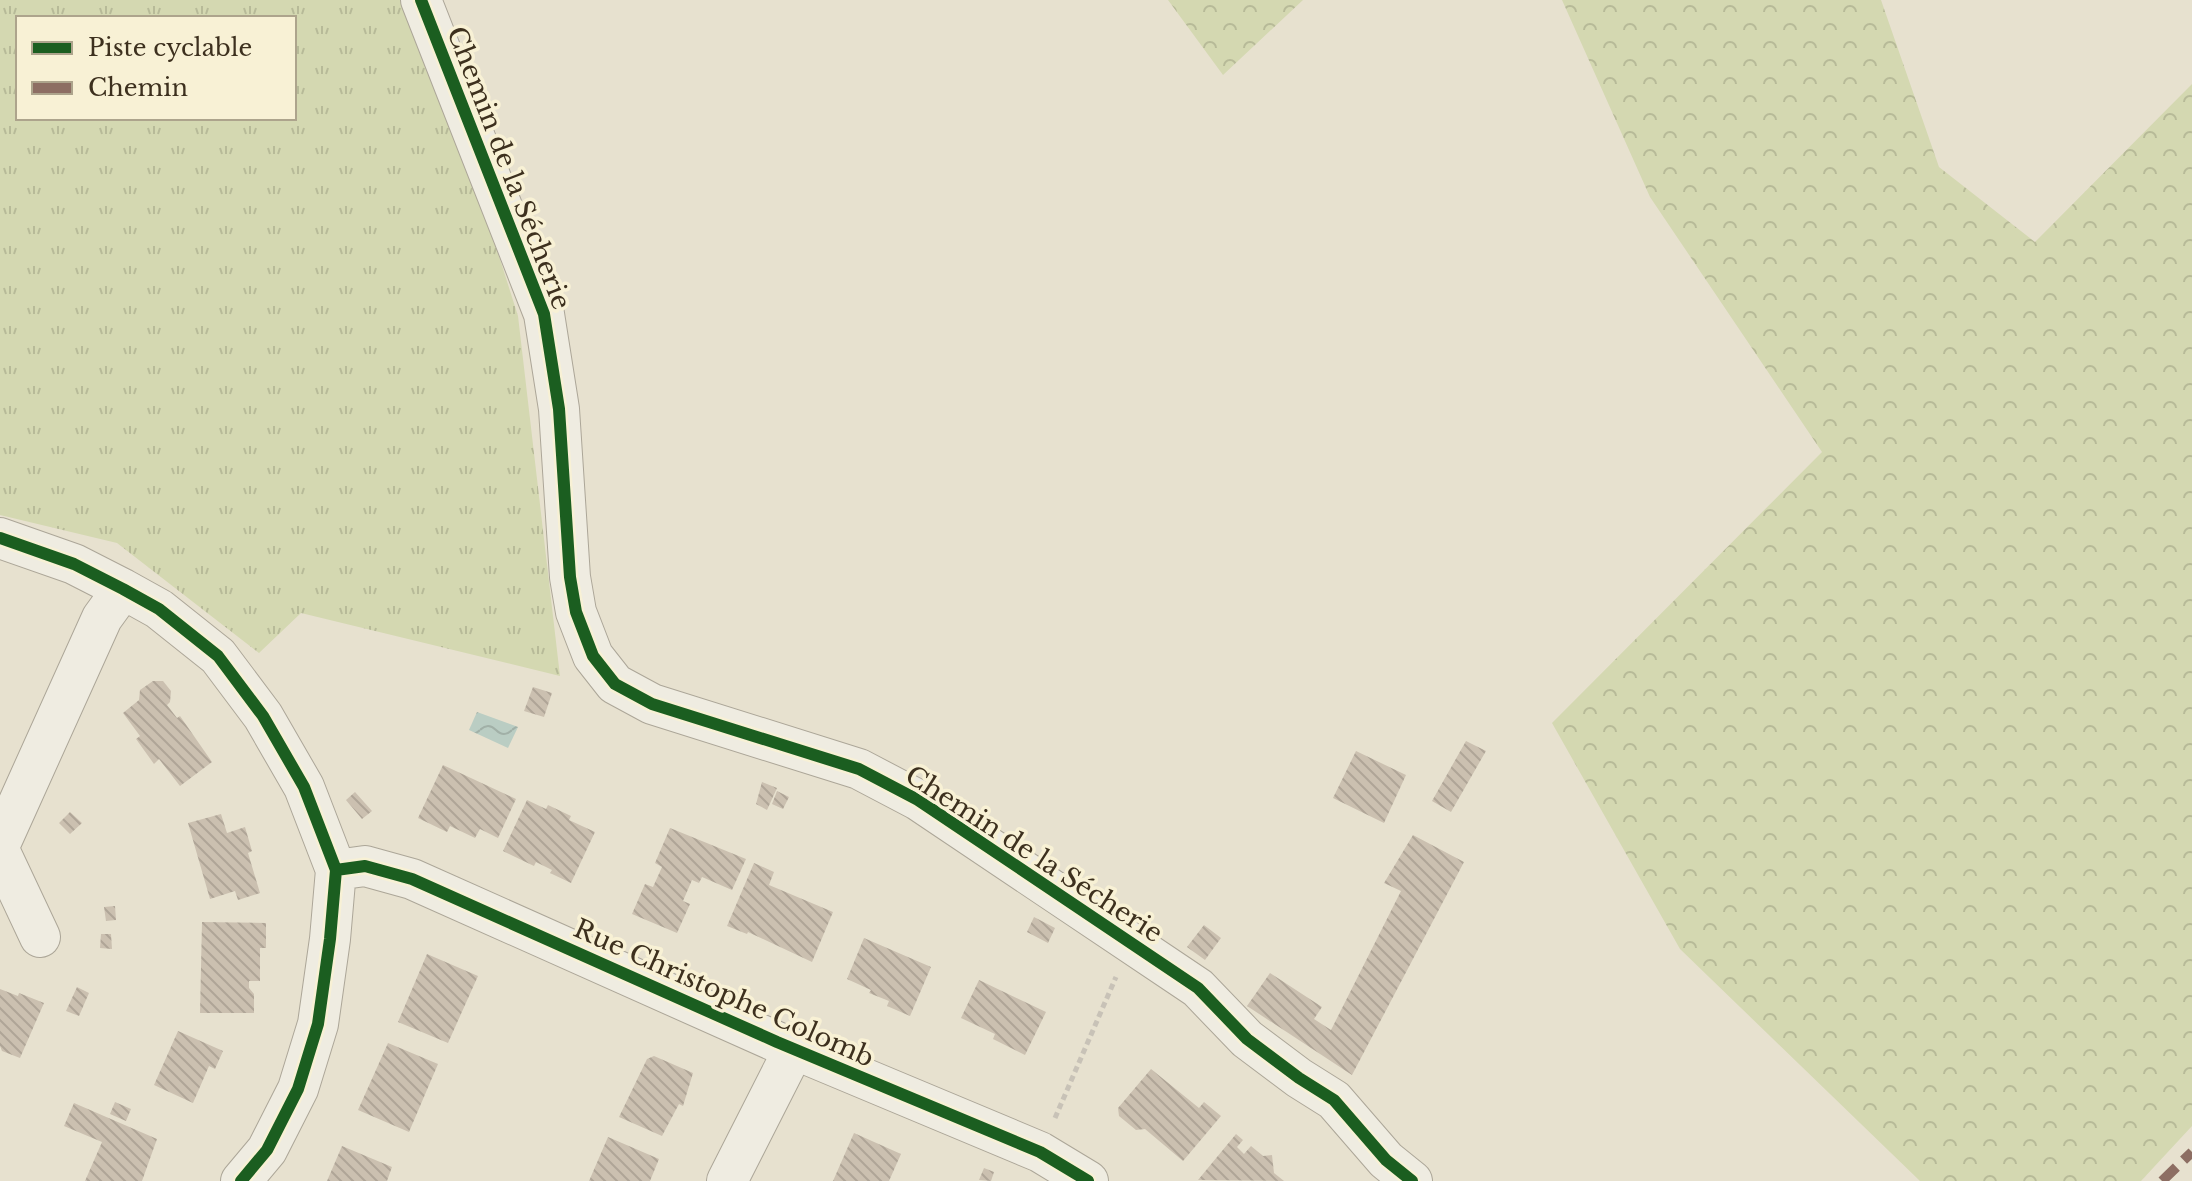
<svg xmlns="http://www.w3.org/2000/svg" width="2192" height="1181" font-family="'Libre Baskerville',serif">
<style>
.grass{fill:url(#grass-tufts);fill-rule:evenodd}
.forest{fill:url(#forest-crowns)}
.water{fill:url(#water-waves)}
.building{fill:url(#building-back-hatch)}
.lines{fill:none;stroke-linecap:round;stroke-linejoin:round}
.minor-casing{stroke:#aca698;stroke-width:42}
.path{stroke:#c8c2b7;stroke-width:5;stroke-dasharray:6 4;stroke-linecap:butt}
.minor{stroke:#efece1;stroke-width:40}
.quiet{stroke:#8d6e63;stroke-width:10;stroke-dasharray:20 10;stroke-linecap:butt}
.cycleway-casing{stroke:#f8f1d5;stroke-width:17}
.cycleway{stroke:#1b5e20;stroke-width:12}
.labels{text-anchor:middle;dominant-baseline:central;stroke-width:7;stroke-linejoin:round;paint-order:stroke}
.street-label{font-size:26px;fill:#3d301e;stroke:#f8f1d5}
</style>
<defs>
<pattern id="grass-tufts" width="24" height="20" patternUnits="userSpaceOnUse" patternTransform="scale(2)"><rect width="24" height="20" fill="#d4d8b1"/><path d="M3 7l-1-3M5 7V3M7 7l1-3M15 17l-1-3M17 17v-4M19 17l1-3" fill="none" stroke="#b7ba98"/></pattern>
<pattern id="forest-crowns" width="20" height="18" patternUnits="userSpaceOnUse" patternTransform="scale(2)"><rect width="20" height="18" fill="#d4d8b1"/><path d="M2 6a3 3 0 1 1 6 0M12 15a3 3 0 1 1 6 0" fill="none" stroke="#b7ba98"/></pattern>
<pattern id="water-waves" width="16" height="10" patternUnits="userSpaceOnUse" patternTransform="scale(2)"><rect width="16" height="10" fill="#bacdc3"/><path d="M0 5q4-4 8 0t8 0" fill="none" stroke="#a1b0a7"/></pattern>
<pattern id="building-back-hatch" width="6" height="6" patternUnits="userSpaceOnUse" patternTransform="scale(2)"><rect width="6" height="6" fill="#cbc0b0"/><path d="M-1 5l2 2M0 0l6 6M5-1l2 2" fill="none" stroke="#afa597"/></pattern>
</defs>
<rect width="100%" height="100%" fill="#e7e1cf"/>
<!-- grass -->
<path class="grass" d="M0,0h404l62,152 52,164 42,360 -259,-63 -42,40 -142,-110 -117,-28zM18,18h276v100h-276z"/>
<!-- forest -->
<path class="forest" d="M1168,0h135l-80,75z
M1562,0h319l58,167 96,75 157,-158v1042l-51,55h-221l-240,-232 -128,-226 270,-271 -172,-255z"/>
<!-- water -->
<path class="water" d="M477,712l41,15 -10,21 -39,-18z"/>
<!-- building -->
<path class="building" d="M153,681h10l8,10 -1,11 -3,3 10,13 3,-2 32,46 -32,24 -21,-27 -5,5 -18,-25 4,-3 -17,-23 16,-13 1,-10z
M533,687l19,6 -8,24 -20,-6z
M1466,741l20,10 -35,61 -19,-11z
M1356,751l50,24 -22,48 -51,-25z
M443,765l73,34 -18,39 -18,-9 -5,9 -25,-12 -3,6 -29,-14z
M762,782l15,6 -10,22 -11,-6z
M777,791l12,6 -6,12 -11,-5z
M355,792l17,19 -10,8 -16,-19z
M527,800l19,9 2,-4 23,11 -2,4 26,12 -24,51 -21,-10 2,-3 -16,-8 -2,4 -31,-15z
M70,812l12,11 -12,11 -11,-11z
M221,814l6,19 18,-6 7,24 -4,2 12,40 -22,7 -3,-9 -25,8 -22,-76z
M670,828l76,31 -14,31 -30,-13 -3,6 -7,-3 -9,21 7,3 -13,29 -45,-19 13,-30 8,3 9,-20 -7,-4z
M1413,835l51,27 -112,213 -105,-69 23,-33 52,34 -8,12 17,11 70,-139 -17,-8z
M754,863l20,9 -5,13 64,27 -21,50 -64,-30 -1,2 -20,-8z
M115,906l1,14 -10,1 -2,-14z
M1034,917l21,11 -7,15 -21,-11z
M202,922l64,1v25h-6v33h-11v7l5,6v19h-54z
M1204,925l17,13 -16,22 -18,-13z
M101,934h10l1,15 -12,-1z
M864,938l67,29 -21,49 -23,-10 2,-5 -20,-8 2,-3 -24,-11z
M427,954l51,22 -30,67 -50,-21z
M979,980l67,32 -21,43 -32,-16 2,-5 -34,-16z
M77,987l12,6 -10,23 -13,-5z
M0,989l18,7 1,-3 25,10 -24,55 -18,-7 -2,-5z
M178,1031l45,20 -8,18 -6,-3 -16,37 -39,-18z
M388,1043l50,21 -29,68 -51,-22z
M654,1056l39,17 -10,33 -4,-2 -17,32 -43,-19 28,-58z
M1151,1069l48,39 5,-6 17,14 -38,45 -38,-32 -9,1 -17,-14 -1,-8z
M115,1102l16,7 -5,12 -16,-7z
M74,1103l83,36 -15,42h-57l17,-39 -38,-16z
M854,1133l47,21 -12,27h-56z
M1236,1134l7,6 -6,7 7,7 7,-8 12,10 9,-1 2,18 10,8 -86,-1z
M608,1137l51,22 -9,22h-61z
M342,1146l50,21 -5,14h-60z
M984,1168l10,4 -3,9 -12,-1z"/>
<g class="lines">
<!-- minor casing -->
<g class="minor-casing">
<path id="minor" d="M421,0l123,314 15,95 11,168 6,35 17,44 22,28 37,20 207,65 59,31 280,188 49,51 52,39 35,22 52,60 26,21
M0,538l74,26 49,25 36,20 59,47 45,60 41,71 32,83 -6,69 -12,85 -20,65 -31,61 -26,31
M0,844l102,-226 21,-29
M0,852l40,85
M336,870l29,-4 47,13 365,163 263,110 48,29
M727,1181l67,-132"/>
</g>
<!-- path -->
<path class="path" d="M1055,1118l61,-141"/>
<!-- minor -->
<use href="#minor" class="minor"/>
<!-- quiet -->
<path class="quiet" d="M2162,1181l30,-29"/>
<!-- cycleway casing -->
<g class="cycleway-casing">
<path id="cycleway" d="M421,0l123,314 15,95 11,168 6,35 17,44 22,28 37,20 207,65 59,31 280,188 49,51 52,39 35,22 52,60 26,21
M0,538l74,26 49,25 36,20 59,47 45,60 41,71 32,83 -6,69 -12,85 -20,65 -31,61 -26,31
M336,870l29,-4 47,13 365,163 263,110 48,29"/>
</g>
<!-- cycleway -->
<use href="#cycleway" class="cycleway"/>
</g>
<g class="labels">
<!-- street labels -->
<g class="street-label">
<text transform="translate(509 168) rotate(69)">Chemin de la Sécherie</text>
<text transform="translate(1034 854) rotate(33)">Chemin de la Sécherie</text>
<text transform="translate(724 993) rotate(24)">Rue Christophe Colomb</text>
</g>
</g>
<!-- legend -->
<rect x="16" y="16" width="280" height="104" fill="#f8f1d5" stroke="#ada48c" stroke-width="2"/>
<rect x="32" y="42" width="40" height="12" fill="#1b5e20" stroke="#ada48c" stroke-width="2"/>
<text x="88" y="56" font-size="24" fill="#3d301e">Piste cyclable</text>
<rect x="32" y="82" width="40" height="12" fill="#8d6e63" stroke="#ada48c" stroke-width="2"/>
<text x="88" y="96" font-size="24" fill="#3d301e">Chemin</text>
</svg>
